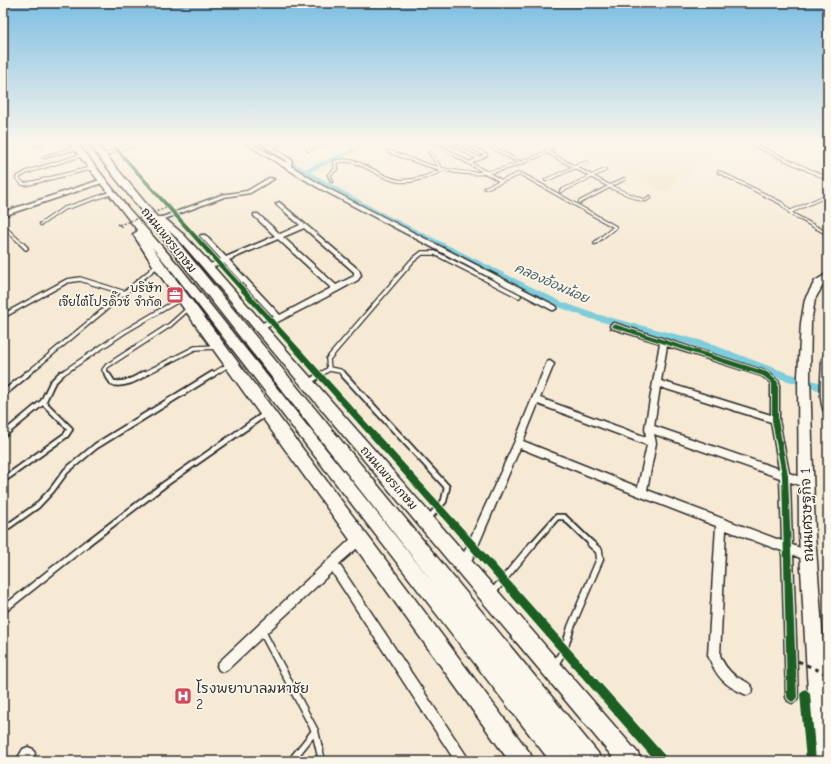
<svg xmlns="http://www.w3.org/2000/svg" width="831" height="764" font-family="'Comic Neue','Playpen Sans Thai',sans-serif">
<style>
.built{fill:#f3e1c5}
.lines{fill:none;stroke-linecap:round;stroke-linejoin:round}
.canal{fill:#7ecddb;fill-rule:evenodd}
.service-far3-casing{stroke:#2b2b2b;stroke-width:4.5}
.service-far2-casing{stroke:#2b2b2b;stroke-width:6}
.service-far1-casing{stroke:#2b2b2b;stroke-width:8}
.service-casing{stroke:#2b2b2b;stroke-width:9}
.minor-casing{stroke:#2b2b2b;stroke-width:3}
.secondary-casing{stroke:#2b2b2b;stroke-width:3}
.primary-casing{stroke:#2b2b2b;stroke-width:3}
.path{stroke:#2b2b2b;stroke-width:1.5;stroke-dasharray:2 2;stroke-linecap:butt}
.service-far3{stroke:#fbf7ec;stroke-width:2.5}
.service-far2{stroke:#fbf7ec;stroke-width:3.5}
.service-far1{stroke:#fbf7ec;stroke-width:4.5}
.service{stroke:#fbf7ec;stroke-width:6}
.minor{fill:#fbf7ec;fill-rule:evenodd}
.secondary{fill:#fbf7ec;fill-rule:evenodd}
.primary{fill:#fbf7ec;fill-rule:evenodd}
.path-bridge-far1{stroke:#2b2b2b;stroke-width:1.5;stroke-dasharray:2 2;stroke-linecap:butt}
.path-bridge{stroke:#2b2b2b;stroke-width:3;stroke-dasharray:4.5 4.5;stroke-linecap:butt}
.cycleway-casing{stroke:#fbf7ec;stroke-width:2}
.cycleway{fill:#1b5e20;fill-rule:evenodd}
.labels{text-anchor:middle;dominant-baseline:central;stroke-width:3.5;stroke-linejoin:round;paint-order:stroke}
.street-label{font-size:12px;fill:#2b2b2b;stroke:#fbf7ec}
.poi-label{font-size:12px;fill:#2b2b2b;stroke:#fbf7ec;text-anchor:end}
.water-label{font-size:13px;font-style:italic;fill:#445c60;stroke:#fbf7ec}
.near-street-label{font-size:14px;fill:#2b2b2b;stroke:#fbf7ec}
.near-poi-label{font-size:14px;fill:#2b2b2b;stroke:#fbf7ec;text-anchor:start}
</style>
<rect width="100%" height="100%" fill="#f6ead5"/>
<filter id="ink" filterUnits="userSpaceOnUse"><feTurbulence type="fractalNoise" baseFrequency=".025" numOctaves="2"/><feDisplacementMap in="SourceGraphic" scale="8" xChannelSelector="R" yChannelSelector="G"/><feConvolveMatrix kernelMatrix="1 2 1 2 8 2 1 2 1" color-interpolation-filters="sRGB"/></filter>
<g filter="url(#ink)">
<!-- built -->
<path class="built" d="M475,143h244l-53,49 -101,-47 -53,18z"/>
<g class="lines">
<!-- canal -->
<path class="canal" d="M251,143h7l47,26 61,-26h8l-64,29 67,38 185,92 34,12 107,27 82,31 43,13v8l-50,-15 -81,-31 -106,-28 -35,-13 -185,-92z"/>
<!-- service-far3 casing -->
<g class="service-far3-casing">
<path id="service-far3" d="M434,143l67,38
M451,143l28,16
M465,143l21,12 -16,8
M495,143l-5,3 29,16
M750,143l78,36
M36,145l8,-2
M95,146l10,-3
M270,147l12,-4
M308,150l18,-7
M388,151c29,11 62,24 93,22 25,-2 49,-14 71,-23
M547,152l66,36 29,12h4l4,-3
M82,155l-55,17 -10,6 6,6h4l65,-16
M102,156l34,-13
M44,157l33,-9
M719,172l62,31 11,11 36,20
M546,180l41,-18
M332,181l-3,-6 7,-6 -1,-7c23,-8 43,17 65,19 15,1 29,-5 42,-11l-12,-17
M485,188l34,-14 4,1 92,52 -20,16
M561,191l44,-21
M580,202l44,-23
M790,212l38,-17
M41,224l22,-15 48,-16
M3,226l19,18"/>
</g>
<!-- service-far2 casing -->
<g class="service-far2-casing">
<path id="service-far2" d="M21,243l5,5
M3,316l64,-35 13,-2 45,14
M329,369l-1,-10 84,-98 10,-8h13l84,43
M26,375l132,-110
M60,375l64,-43 58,-34
M108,375l-4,-5 3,-4 63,-41 19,-17
M142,375l53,-27 22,-1
M212,375l18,-11
M320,375l9,-6 11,2 4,4"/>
</g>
<!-- service-far1 casing -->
<g class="service-far1-casing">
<path id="service-far1" d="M107,374l6,9c12,2 21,-3 31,-9
M343,374l104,113 -3,14 -16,18
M309,382l12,-8
M3,394l24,-20
M3,435l40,-33 9,-19 9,-9
M3,480l63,-45 4,-6 -27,-27
M3,530l34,-24 15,-16 14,-19 30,-25 117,-72
M85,545l80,-61 100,-70
M532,545l25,-28h7l29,28"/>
</g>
<!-- service casing -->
<g class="service-casing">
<path id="service" d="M493,592l40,-48
M3,610l83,-66
M262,631l53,100 7,30
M555,664l9,-14 7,-23 29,-68 -1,-8 -8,-7
M291,761l24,-30"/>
</g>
<!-- minor casing -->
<g class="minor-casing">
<path id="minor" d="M245,143h5l37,20v-2l-27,-18h5l27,17 -1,6 30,19 235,121 1,2 -3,2h-2l-235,-123z
M269,178l5,1 -24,14 -26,4 -62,23 -5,-1 64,-24 26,-4z
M103,179l3,2 -1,1 -102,34v-4z
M279,202l80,68 2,5 -3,5 -20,11 -78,40 -3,-1 -1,-2 1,-2 17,-9 -50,-54 -14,5h-4v-2l15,-7 -21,-23 1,-1h4l21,22 49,-21 -21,-20v-2h4l22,20 20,-9 -23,-20 -1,-1zM304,228l50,44v4l-18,9 -53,-48zM278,239l53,49 -51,27 -51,-55z
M614,323l154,49 11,10v38l10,53 20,7 2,3 -2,3 -3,1 -16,-5 2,63 20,7 1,4 -1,4 -4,1 -15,-6 5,142 -2,4 -4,2 -4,-2 -2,-4 -4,-146 -56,-21 -6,125c3,9 8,15 15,21 7,4 15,6 18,13l-2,4 -4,2c-22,-9 -31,-18 -39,-40l8,-129 -77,-30 -119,-48 -52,121 -4,1 -4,-1 -1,-4 1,-4 54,-118 33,-81 3,-1 4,3 -14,34 106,39 -1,-9 15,-85 -49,-15 -1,-2 1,-2zM667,346l95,30 9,7v32l-110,-34zM660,387l111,35 8,47 -125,-43zM538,404l109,41 -9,42 -115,-46zM654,434l126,44 2,63 -135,-51 9,-47z
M359,534l4,1 1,4 -1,4 -24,21 131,197h-15l-123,-189 -105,98 -4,2 -4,-2 -2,-4 2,-4 136,-127z
M28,747l5,2 2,5 -4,7h-15l7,-12z"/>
</g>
<!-- secondary casing -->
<g class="secondary-casing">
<path id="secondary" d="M828,273v8l-5,4 -8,14 -4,24 -1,53 5,159 13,175v51h-16l-13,-226 -1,-159 3,-53 4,-24 10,-18z
M828,355v57l-4,-1c-6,-12 -2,-39 -2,-52l2,-3z"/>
</g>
<!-- primary casing -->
<g class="primary-casing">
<path id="primary" d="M69,143h8l50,64 53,60 253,316 -345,-440h8l61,74h6l21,18 28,30 258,294 168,194 3,8h-25l-412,-492 -26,-30 -10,-9 430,523 3,8h-25l-5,-7 3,7h-24l-378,-490 -21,-25 379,507 3,8h-24l-355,-494 -21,-33 5,-3z"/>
</g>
<!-- path -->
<path class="path" d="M168,205l2,-1 2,2
M117,224l5,3"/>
<!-- service-far3 -->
<use href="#service-far3" class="service-far3"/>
<!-- service-far2 -->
<use href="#service-far2" class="service-far2"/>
<!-- service-far1 -->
<use href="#service-far1" class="service-far1"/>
<!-- service -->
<use href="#service" class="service"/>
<!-- minor -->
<use href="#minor" class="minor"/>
<!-- secondary -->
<use href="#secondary" class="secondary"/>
<!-- primary -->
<use href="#primary" class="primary"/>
<!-- path-bridge-far1 -->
<path class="path-bridge-far1" d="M119,225l53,-19"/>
<!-- path-bridge -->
<path class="path-bridge" d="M798,661l30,14"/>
<!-- cycleway casing -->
<g class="cycleway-casing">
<path id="cycleway" d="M109,143h4l363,400 190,214 1,4h-12l-185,-212z
M614,324l153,48 11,10v38l10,55 9,222 -2,3 -3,2 -3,-2 -2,-3 -5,-222 -10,-55v-37l-9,-7 -151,-49 -1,-1 1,-1z
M805,689l3,2 2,3 6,67h-10l-6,-67 2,-3z"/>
</g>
<!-- cycleway -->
<use href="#cycleway" class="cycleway"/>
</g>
</g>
<!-- sky -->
<linearGradient id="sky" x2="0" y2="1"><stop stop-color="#7dbee3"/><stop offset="0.57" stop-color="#fbf6ec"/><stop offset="1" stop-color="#fbf6ec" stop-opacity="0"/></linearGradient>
<rect width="831" height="250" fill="url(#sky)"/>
<!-- icons -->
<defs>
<g id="office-square" transform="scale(0.9)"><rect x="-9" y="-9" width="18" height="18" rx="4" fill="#d1495b" stroke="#fbf7ec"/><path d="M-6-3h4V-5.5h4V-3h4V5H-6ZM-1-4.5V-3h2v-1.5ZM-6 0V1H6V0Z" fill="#fff"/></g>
<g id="hospital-square" transform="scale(0.9)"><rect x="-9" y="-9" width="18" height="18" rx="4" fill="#d1495b" stroke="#fbf7ec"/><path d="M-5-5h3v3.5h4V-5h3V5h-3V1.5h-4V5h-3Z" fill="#fff"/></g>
</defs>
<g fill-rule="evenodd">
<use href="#office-square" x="175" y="295"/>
<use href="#hospital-square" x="183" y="696"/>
</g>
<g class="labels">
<!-- street labels -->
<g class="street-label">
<text transform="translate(169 240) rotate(51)">ถนนเพชรเกษม</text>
<text transform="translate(389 478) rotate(49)">ถนนเพชรเกษม</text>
</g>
<!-- poi labels -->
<g class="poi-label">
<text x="162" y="288">บริษัท<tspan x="162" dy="14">เจียไต๋โปรดิ๊วซ์ จำกัด</tspan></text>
</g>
<!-- water labels -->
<g class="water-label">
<text transform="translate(552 283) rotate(24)">คลองอ้อมน้อย</text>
</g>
<!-- near-street labels -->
<g class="near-street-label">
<text transform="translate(807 515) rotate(-92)">ถนนเศรษฐกิจ 1</text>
</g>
<!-- near-poi labels -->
<g class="near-poi-label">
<text x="196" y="688">โรงพยาบาลมหาชัย<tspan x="196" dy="16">2</tspan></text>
</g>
</g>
<!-- margin -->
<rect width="831" height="764" fill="none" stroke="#fbf7ec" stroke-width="16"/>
<rect x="8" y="8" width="815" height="748" fill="none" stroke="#2b2b2b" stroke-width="1.5" filter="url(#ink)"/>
</svg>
